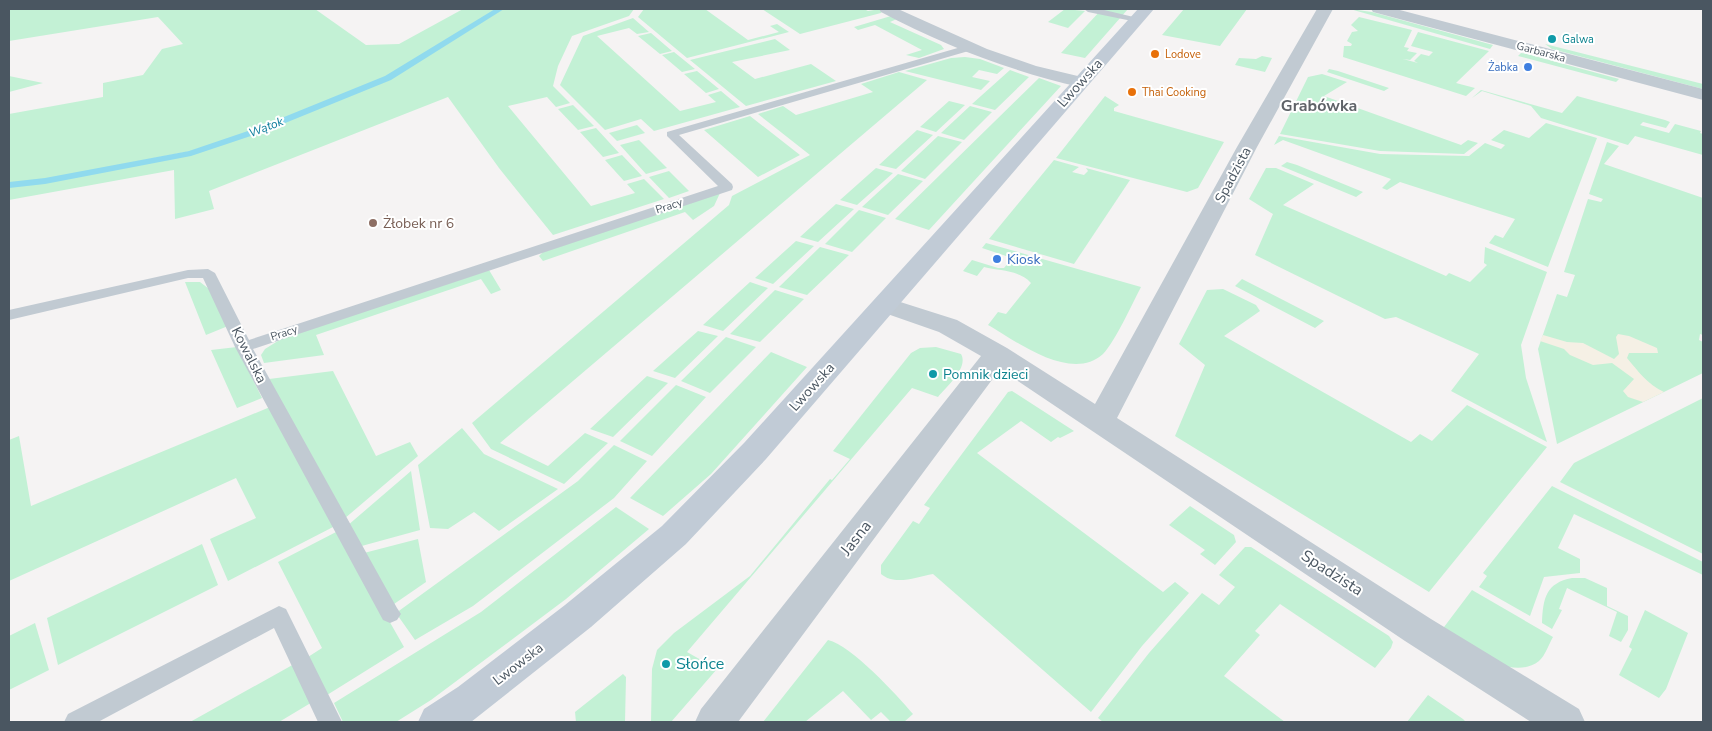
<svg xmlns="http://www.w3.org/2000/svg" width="1712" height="731" font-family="'Nunito Sans',sans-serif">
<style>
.green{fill:#c3f1d5}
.sand{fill:#f5f0e5}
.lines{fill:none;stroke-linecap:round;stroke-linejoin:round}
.stream{fill:#90daee;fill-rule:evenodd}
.lane{fill:#c1cad2;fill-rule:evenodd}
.street{fill:#c1cad2;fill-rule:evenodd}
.secondary{fill:#c1cbd6;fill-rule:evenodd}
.culture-dot{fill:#0f9aa8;stroke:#fff;stroke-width:2}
.food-dot{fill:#e8710a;stroke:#fff;stroke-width:2}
.shop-dot{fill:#3f7fe0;stroke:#fff;stroke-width:2}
.education-dot{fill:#8d6e63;stroke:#fff;stroke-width:2}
.labels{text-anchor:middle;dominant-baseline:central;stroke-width:4;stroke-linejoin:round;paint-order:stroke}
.far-culture-label{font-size:11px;fill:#0d838f;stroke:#fff;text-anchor:start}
.far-street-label{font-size:11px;fill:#4a5661;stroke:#fff}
.far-food-label{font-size:11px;fill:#c56008;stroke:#fff;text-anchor:start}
.far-shop-label{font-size:11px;fill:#366cbe;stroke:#fff;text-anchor:end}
.far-water-label{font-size:12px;font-style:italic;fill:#0c7c9b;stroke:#fff}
.street-label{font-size:14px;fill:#4a5661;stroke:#fff}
.education-label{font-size:14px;fill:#785e54;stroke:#fff;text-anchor:start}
.shop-label{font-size:14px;fill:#366cbe;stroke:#fff;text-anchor:start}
.culture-label{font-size:14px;fill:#0d838f;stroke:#fff;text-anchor:start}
.far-district-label{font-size:16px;font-weight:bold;fill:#5f6368;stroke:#fff}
.near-street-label{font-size:16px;fill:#4a5661;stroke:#fff}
.near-culture-label{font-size:16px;fill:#0d838f;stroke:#fff;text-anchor:start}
</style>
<rect width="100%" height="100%" fill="#f5f3f3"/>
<!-- green -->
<path class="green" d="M9,9h306l51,36 33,-1 64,-35h36l-112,68 -127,52 -69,22 -146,28 -36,5v-70l94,-17v-14l40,-8 19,-26 21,-5 -25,-27 -149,24z
M503,9h131l-5,7 -57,20 -14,30 -5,20 17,17 -14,4 -9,-10 -39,9 83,100 44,-13 -8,-9 17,-5 20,20 -111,36 -54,-67 -51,-71 -239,94 5,18 -39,10 -1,-49 -165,30v-13l34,-5 149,-28 70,-23 128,-52z
M644,9h61l43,31 31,-8 -9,-6 7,-2 12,8 -102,26 -49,-41z
M762,9h102l4,2 12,-2 3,1 -2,3 -81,21z
M1065,9l20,2 -17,17 -20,-6z
M1102,9h26l-43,49 -24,-5z
M1184,9h63l-27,37 -58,-11z
M1350,9l22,3 121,33 -3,4z
M891,16l8,2 -9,4 51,23 3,4 -25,9 -13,-3 16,-5 -47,-25 -17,5 -4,-3z
M1359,17l53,13 -8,17 5,1 -2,3 10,2 -7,7 -7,-1 15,4 -4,-2 7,-7 8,2 4,-4 -22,-6 7,-14 71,19 -33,32 19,5 -9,8 -123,-39 1,-11h7l1,-2 -5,-3 5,-9 6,-1 -7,-6z
M633,18l16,14 -12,2 -8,-6 -32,8 83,75 36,-9 -8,-7 13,-4 19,16 -86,24 -13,-12 -36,11 -45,-45 23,-49z
M651,33l21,18 -12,3 -22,-18z
M775,39l15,11 -58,12 23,17 56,-15 25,17 -90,25 -56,-46z
M1545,44l158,40v5l-151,-40z
M674,52l21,17 -13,3 -20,-17z
M1521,53l6,1 92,25 -3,3 -98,-26z
M1262,56l10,2 -7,14 -30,-7 4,-7 17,1z
M965,57l15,2 24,9 -7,6 -18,-4 -7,7 18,4 -9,9 -76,-19 46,-13z
M1329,69l9,2 51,17 -5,3 -57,-19z
M1010,70l19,7 -34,33 -23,-6z
M697,71l22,18 -13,4 -22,-19z
M899,72l28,8 -427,363 48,23 37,-33 23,10 -44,41 -73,-35 -19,-26 257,-218 3,-9 78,-41 -52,-41 25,-8 13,9 77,-23 -12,-8z
M1322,74l25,8 -23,14 137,49 7,-5 10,3 -14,11 -84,-3 -100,-17 28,-57z
M9,76l34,7 -34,9z
M1039,78l22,8 -132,144 -34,-11z
M1481,90l81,23 15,-17 88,24 5,2 -4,6 -23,-6 -3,3 29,8 6,-9 26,7 -1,2 3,1v21l-68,-19 -7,9 -87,-27 -10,-12 -49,-15 -10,7z
M1105,96l14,9 -5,3v3l110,31 -26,46 -11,4 -131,-34z
M949,101l16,4 -29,27 -16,-5z
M573,105l21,21 -16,4 -20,-21z
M970,106l22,6 -28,28 -23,-7z
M750,116l50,39 -42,22 -54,-47z
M1546,123l51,15 -49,129 -59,-24 6,-8 8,3 12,-19 -115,-37 -13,8 -5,-2 9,-9 -108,-39 -9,5 5,-9 101,18 89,2 16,-13 16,6 4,-4 -14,-5 13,-10 25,8z
M637,125l8,8 -28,8 -8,-8z
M596,128l23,25 -16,4 -23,-25z
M917,130l16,5 -37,34 -17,-4z
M938,136l24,6 -37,37 -24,-8z
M639,140l28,28 -21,6 -26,-29z
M1607,142l12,4 -15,18 99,34v137l-3,-1 -1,6 4,2v31l-146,71 -19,-95 19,-55 10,3 8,-22 -11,-3 24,-73 13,3 2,-3 -14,-5z
M622,155l20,21 -18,5 -19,-21z
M1054,160l25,7 -7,5 12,3 4,-4 -2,-3 44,12 -56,84 -85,-25z
M1287,162l10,3 66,27 -7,5 -75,-31z
M876,168l17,5 -36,32 -17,-5z
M1266,168h10l38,16 -31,21 163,71 3,-3 21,9 17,-17 -3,-2 1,-16 62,25 -26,73 5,33 21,64 -96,-51 28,-37 -83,-37 -11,2 -130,-64 18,-41 -24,-15z
M669,171l20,20 -20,7 -20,-21z
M898,174l25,7 -35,34 -26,-8z
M720,193l-6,13 -21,14 -8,-8 -142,49 -4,-5 4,-4z
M836,204l18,5 -36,33 -18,-5z
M859,210l27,8 -34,34 -27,-8z
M796,241l18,5 -41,38 -18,-6z
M986,243l155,44c-9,17 -26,55 -38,67 -32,29 -87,-13 -115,-29l10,-13 8,2 25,-31c-11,-13 -31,-12 -47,-16l-7,9 -14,-5 9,-11 26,8h6l8,-10 -30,-10z
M820,247l29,8 -42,40 -28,-8z
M489,270l12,20 -10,4 -10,-15 -165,56 8,20 -60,8 -3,-8 4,-6 16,-10z
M1242,279l82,42 -9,7 -80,-42z
M185,282h15l13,10 15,34 -22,9z
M750,282l18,6 -45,43 -20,-6z
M1223,289l33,16 4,6 -36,25 187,106 9,-8 12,7 35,-36 80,42 -118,145 -254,-156 30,-71 -26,-21 28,-54z
M775,290l29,9 -44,43 -30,-8z
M698,331l20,5 -43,42 -22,-7z
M726,337l30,10 -46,46 -29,-12z
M237,347l25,51 -25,10 -26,-58z
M936,347l25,7c8,14 -15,33 -23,43l-26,-9 -225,264 30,17 -46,53h-20l1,-53 5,-19 17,-17 76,-57 80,-97 2,1 18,-21 -17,-8 78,-98 9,-5z
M771,352l36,15 -96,107 -48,42 -33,-18z
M333,371l43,85 34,-14 8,14 -74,63 -75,-140z
M647,376l21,7 -55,54 -23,-8z
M676,385l30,12 -54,59 -32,-15z
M1012,391l62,40 -14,7 -2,-1 -7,5 -30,-21 -44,32 186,139 12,-10 14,11 -47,53 -51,66 -158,-138c-17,3 -38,12 -52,0v-9l32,-44 6,3 11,-16 -6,-3 84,-113z
M1703,398v156l-143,-72 14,-19z
M270,407l65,119 -107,55 -18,-42 46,-21 -20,-40 -227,103v-141l10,-4 12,70z
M462,428l22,26 74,35 -59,42 -25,-19 -26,17 -18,-1 -12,-63z
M614,445l33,16 -33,37 -141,108 -58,34 -19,-27 182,-132z
M411,471l9,59 -62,17 -11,-21z
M1552,486l151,76v13l-129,-61 -16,34 22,11v14l-36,4 -14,39 -51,-29 8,-11 -4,-3z
M1190,506l44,29 2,7 -21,23 -15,-11 5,-4 -36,-25z
M616,507l33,22 -83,70 -135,101 -35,22h-53l-9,-19 147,-91z
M338,531l66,116 -77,48 -19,-38 14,-9 -44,-86z
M418,539l8,43 -32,22 -30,-51z
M202,544l16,41 -160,80 -11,-47z
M1245,547h6l138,89 4,6 -2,6 -16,20 -95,-64 -25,27 5,4 -36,41 61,46h-182l-5,-4 51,-65 53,-60 17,12 16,-18 -16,-12z
M1572,578h13l22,10v18l21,10v14l-7,12 -12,-6 8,-24 -50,-24 -8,21 3,1 -10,19 -10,-6c1,-25 4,-40 30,-45z
M1472,590l81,47c-4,7 -8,19 -14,24 -29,22 -72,-15 -98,-30z
M1645,610l43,23 -22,56 -7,9 -40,-23 13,-26 -3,-2z
M35,623l14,47 -40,20v-54z
M828,640c24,6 68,54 85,74l-9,8h-13l-10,-10 -10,8 -28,-29 -38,31h-42z
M296,663l18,38 -35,21h-89z
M623,674l3,3 -1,45h-49l-1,-10z
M1428,695l35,24 3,3h-59z"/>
<!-- sand -->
<path class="sand" d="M1618,334l11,2 28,12 1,5h-29l-2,5c11,13 21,27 37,34l-21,10 -15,-5 -5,-6 11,-12 -22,-16 -19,2 -23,-10 -6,-6 -24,-8 3,-6 24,7 16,1 31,16 5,-5 -3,-17z"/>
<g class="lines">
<!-- stream -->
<path class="stream" d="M495,9h9l-113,71 -128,52 -72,24 -146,28 -36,4v-6l36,-4 144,-27 68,-23 128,-52z"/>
<!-- lane -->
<path class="lane" d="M1084,9h16l42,10 -5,3 -49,-10z
M968,45l5,3 -1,2 -293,85 53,49 1,3 -1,3 -479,159 144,259 4,6 -4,6 -7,3 -7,-3 -148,-273 -32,-69h-15l-179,42v-10l179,-40 20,-1 7,4 34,67 469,-154 -51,-50v-4z
M279,606l7,3 56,113h-24l-44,-94 -176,94h-34l4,-8z"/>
<!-- street -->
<path class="street" d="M879,9h19l89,40 49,17 50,12 3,4 -3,4 -6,1c-70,-16 -135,-41 -199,-75z
M1317,9h16l-76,138 -140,271 314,201 148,90 6,13h-54l-126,-81 -405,-272 -262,353h-43l6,-13 280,-353 -42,-24 -63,-22 -4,-5 4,-5 9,-3 9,3 63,20 50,28 88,56 142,-257z
M1371,9h25l307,80v11l-330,-88z"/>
<!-- secondary -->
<path class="secondary" d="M1138,9h16l-388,450 -80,85 -95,83 -120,95h-53l6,-13 34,-22 107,-82 97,-79 82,-83z"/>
</g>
<!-- markers -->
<g class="culture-dot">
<circle cx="1552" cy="39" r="5"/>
<circle cx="933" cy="374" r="5"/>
<circle cx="666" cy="664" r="5"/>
</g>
<g class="food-dot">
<circle cx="1155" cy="54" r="5"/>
<circle cx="1132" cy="92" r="5"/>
</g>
<g class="shop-dot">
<circle cx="1528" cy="67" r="5"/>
<circle cx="997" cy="259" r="5"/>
</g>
<circle class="education-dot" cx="373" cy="223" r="5"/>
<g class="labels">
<!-- far-culture labels -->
<g class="far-culture-label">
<text x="1562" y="39">Galwa</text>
</g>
<!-- far-street labels -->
<g class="far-street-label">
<text transform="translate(1541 52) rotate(15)">Garbarska</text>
<text transform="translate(669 206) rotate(-18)">Pracy</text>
<text transform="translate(284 333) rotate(-18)">Pracy</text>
</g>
<!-- far-food labels -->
<g class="far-food-label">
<text x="1165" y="54">Lodove</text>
<text x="1142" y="92">Thai Cooking</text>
</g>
<!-- far-shop labels -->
<g class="far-shop-label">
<text x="1518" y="67">Żabka</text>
</g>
<!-- far-water labels -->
<g class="far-water-label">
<text transform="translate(266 127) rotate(-21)">Wątok</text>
</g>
<!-- street labels -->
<g class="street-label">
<text transform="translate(1080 83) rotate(-48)">Lwowska</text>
<text transform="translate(1233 175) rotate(-62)">Spadzista</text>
<text transform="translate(249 355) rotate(63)">Kowalska</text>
<text transform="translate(812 387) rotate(-48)">Lwowska</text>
<text transform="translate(518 664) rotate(-38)">Lwowska</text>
</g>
<!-- education labels -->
<g class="education-label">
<text x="383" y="223">Żłobek nr 6</text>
</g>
<!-- shop labels -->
<g class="shop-label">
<text x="1007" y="259">Kiosk</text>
</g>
<!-- culture labels -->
<g class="culture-label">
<text x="943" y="374">Pomnik dzieci</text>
</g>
<!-- far-district labels -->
<g class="far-district-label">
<text x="1319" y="106">Grabówka</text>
</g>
<!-- near-street labels -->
<g class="near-street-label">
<text transform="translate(856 538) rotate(-52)">Jasna</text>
<text transform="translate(1332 573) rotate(33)">Spadzista</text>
</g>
<!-- near-culture labels -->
<g class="near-culture-label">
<text x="676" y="664">Słońce</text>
</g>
</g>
<!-- border -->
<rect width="1712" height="731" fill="none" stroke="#4a5661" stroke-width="20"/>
</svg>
